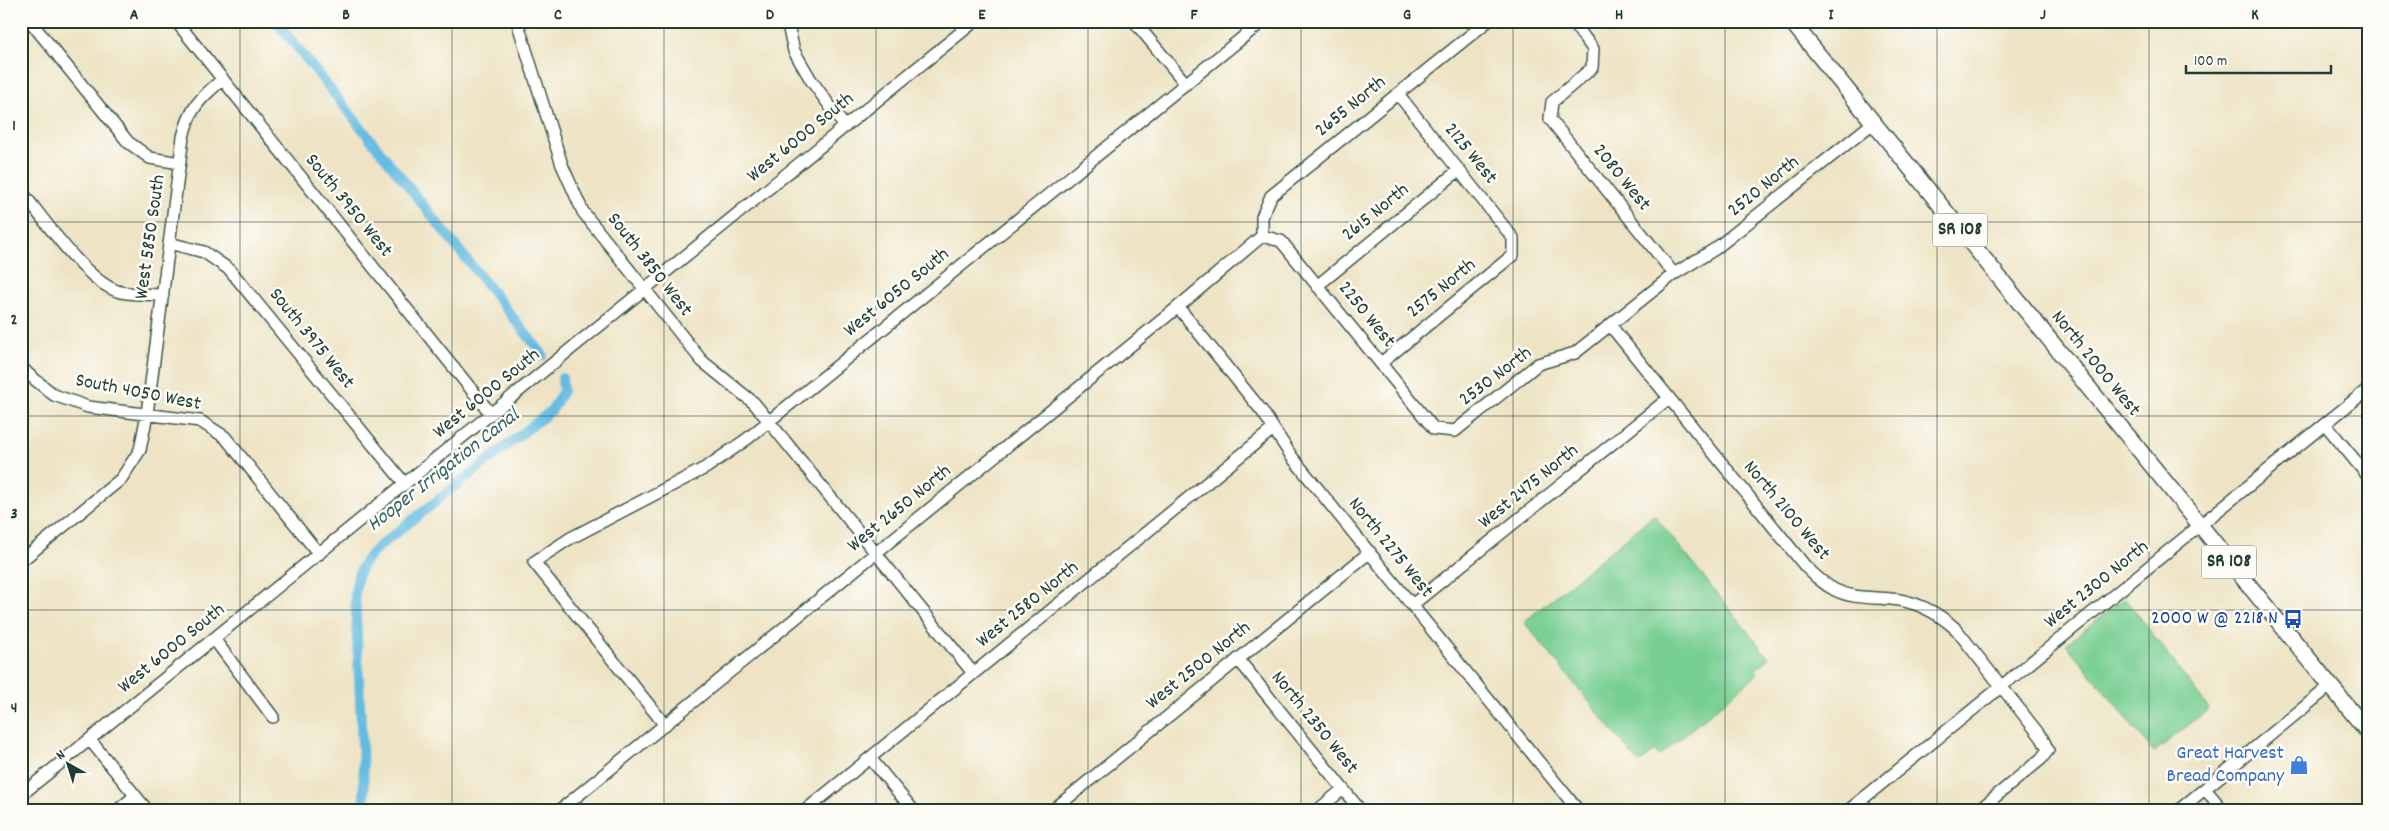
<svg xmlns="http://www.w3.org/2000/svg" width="2389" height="831" font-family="Dekko,sans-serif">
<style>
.green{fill:#78cf93;stroke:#4c8664}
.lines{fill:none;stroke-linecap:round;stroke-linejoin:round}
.canal{stroke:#64bbe1;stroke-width:10}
.minor-casing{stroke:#3e564a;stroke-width:14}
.major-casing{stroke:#3e564a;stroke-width:18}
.minor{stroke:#fff;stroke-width:11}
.major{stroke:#fff;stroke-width:15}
.grid{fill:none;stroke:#1f3d34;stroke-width:1;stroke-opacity:0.55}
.labels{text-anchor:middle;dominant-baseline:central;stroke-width:5;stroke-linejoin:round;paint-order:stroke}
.shield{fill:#fdfcf7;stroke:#62766e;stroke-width:1}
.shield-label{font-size:19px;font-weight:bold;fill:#1f3d34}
.street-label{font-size:20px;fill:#1f3d34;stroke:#fdfcf7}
.transit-label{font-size:20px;fill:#164399;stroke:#fdfcf7;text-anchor:end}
.shop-label{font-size:20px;fill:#366cbe;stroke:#fdfcf7;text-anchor:end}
.water-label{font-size:21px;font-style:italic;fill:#346368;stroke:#fdfcf7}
.neatline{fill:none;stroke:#1f3d34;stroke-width:2}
.grid-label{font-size:16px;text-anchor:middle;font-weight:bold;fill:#1f3d34}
</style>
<rect width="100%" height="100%" fill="#fdfcf7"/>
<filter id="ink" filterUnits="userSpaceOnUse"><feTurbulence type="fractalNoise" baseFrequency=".02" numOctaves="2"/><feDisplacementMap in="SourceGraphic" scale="10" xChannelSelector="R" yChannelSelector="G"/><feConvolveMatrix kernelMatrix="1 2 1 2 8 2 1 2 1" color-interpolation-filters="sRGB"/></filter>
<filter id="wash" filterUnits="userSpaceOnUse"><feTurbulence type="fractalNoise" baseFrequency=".0096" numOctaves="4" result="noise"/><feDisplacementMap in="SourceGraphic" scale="20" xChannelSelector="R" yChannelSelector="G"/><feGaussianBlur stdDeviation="1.12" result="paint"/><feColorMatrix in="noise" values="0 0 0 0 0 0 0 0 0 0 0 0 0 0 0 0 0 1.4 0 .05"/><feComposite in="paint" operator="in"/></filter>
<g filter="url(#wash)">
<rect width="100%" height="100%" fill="#eee4c5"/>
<!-- green -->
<path class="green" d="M1654,515l115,143 -14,12 3,4 -99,82 -4,-5 -16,12 -115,-141z
M2125,598l84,111 -55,43 -88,-108z"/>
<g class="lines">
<!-- canal -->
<path class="canal" d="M276,21l267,334
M365,810l-10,-217 3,-18 7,-14 12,-13 175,-138 11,-19 -1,-13"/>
</g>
</g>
<g filter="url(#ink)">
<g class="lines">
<!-- minor casing -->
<g class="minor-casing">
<path id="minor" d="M30,21l98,121 22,16 30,5
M176,21l315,393
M517,21l45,144 21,47 119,149 52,42 219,270
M787,21l7,30 17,29 34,47
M1134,21l52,63
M1572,21l21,28 -1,19 -40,34 -2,17 124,155
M21,191c23,28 63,88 96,100 13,4 32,3 46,4
M1262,236l19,5 153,188 21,2 83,-67 37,-11 99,-79 41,-25 158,-126
M1262,236v-19l9,-21 217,-175
M169,243l35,9 26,18 175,214
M1317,286l142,-116
M1178,307l84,104 30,46 285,352
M1610,325l195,241c9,9 18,18 30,24 18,9 37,7 56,9 26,2 46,13 65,30l86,109 6,12 -7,9 -62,51
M1381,363l132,-108v-17l-115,-144
M21,366l7,8 26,21 34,12 112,14 25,16 94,117
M2325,424l43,52
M21,561l100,-82 19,-29 7,-36 36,-277c7,-29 17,-39 40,-58
M1412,605l257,-207
M214,639l59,78
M1238,659l122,151
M665,725l-131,-163 35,-23 138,-72 40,-28 516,-418
M90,740l57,70
M870,758l43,52
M2205,789l18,21
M21,795l954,-774
M118,810l17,-14
M560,810l618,-503 84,-71
M806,810l467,-381
M1053,810l317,-258
M1318,810l25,-21
M1849,810l519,-421
M2179,810l151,-124"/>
</g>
<!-- major casing -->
<g class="major-casing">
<path id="major" d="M1791,21l577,711"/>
</g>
<!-- minor -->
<use href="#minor" class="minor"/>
<!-- major -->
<use href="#major" class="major"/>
</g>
</g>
<!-- grid -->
<path class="grid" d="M240,21v789M452,21v789M664,21v789M876,21v789M1088,21v789M1301,21v789M1513,21v789M1725,21v789M1937,21v789M2149,21v789M21,222h2347M21,416h2347M21,610h2347"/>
<!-- icons -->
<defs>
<g id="bus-bare" transform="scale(1.5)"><path d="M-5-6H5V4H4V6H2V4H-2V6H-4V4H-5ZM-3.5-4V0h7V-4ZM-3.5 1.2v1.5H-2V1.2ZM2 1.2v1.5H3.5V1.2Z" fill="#1a4fb4" stroke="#fdfcf7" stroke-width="2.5" paint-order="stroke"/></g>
<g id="shop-bare" transform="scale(1.5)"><path d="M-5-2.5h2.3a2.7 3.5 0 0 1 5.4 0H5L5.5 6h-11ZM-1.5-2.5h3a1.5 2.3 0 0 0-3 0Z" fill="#3f7fe0" stroke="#fdfcf7" stroke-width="2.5" paint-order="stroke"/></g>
</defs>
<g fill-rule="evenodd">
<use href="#bus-bare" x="2293" y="619"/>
<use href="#shop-bare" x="2299" y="765"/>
</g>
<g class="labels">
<!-- shield labels -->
<g class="shield">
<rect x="1932.5" y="213.5" width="55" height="33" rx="4"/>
<rect x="2201.5" y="545.5" width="55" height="33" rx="4"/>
</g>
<g class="shield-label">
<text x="1960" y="230">SR 108</text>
<text x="2229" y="562">SR 108</text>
</g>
<!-- street labels -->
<g class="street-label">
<text transform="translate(1351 107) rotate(-39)">2655 North</text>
<text transform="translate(801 138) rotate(-39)">West 6000 South</text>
<text transform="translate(1470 154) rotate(51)">2125 West</text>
<text transform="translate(1621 178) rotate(51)">2080 West</text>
<text transform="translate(1764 187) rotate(-39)">2520 North</text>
<text transform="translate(348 206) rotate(51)">South 3950 West</text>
<text transform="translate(1376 213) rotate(-39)">2615 North</text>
<text transform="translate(151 237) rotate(-82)">West 5850 South</text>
<text transform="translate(649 265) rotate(52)">South 3850 West</text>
<text transform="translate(1442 289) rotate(-39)">2575 North</text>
<text transform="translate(897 293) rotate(-39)">West 6050 South</text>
<text transform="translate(1366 315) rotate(51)">2250 West</text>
<text transform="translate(311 339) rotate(51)">South 3975 West</text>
<text transform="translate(2095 364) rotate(51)">North 2000 West</text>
<text transform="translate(1496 377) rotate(-37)">2530 North</text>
<text transform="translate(138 393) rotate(11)">South 4050 West</text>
<text transform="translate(487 394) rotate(-39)">West 6000 South</text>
<text transform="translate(1529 487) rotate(-39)">West 2475 North</text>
<text transform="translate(900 509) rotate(-39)">West 2650 North</text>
<text transform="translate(1786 511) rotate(50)">North 2100 West</text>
<text transform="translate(1390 548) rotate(51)">North 2275 West</text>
<text transform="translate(2097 585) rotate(-39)">West 2300 North</text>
<text transform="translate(1028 605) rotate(-39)">West 2580 North</text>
<text transform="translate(172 649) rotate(-39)">West 6000 South</text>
<text transform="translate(1199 666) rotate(-39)">West 2500 North</text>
<text transform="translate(1314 723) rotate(51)">North 2350 West</text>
</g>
<!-- transit labels -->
<g class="transit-label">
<text x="2278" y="619">2000 W @ 2218 N</text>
</g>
<!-- shop labels -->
<g class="shop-label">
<text x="2284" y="754">Great Harvest<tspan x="2284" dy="23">Bread Company</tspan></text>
</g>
<!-- water labels -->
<g class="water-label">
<text transform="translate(444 471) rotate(-38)">Hooper Irrigation Canal</text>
</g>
</g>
<!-- margin -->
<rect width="2389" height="831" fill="none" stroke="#fdfcf7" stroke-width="55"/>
<!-- north arrow -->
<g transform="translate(68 764) rotate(321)" stroke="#fdfcf7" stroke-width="4" paint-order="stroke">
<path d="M0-4L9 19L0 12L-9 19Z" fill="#1f3d34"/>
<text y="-8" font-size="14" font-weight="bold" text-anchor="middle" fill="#1f3d34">N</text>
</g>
<!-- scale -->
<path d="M2186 65v8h145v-8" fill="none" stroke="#1f3d34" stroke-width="2.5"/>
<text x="2194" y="65" font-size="15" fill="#1f3d34" stroke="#fdfcf7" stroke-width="4" paint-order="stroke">100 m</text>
<rect x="28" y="28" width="2334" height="776" class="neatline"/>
<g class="grid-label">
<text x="134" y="19">A</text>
<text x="346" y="19">B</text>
<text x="558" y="19">C</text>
<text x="770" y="19">D</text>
<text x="982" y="19">E</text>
<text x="1194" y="19">F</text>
<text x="1407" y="19">G</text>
<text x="1619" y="19">H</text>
<text x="1831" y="19">I</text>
<text x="2043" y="19">J</text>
<text x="2255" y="19">K</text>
<text x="14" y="130">1</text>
<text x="14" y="324">2</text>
<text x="14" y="518">3</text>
<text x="14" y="712">4</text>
</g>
</svg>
